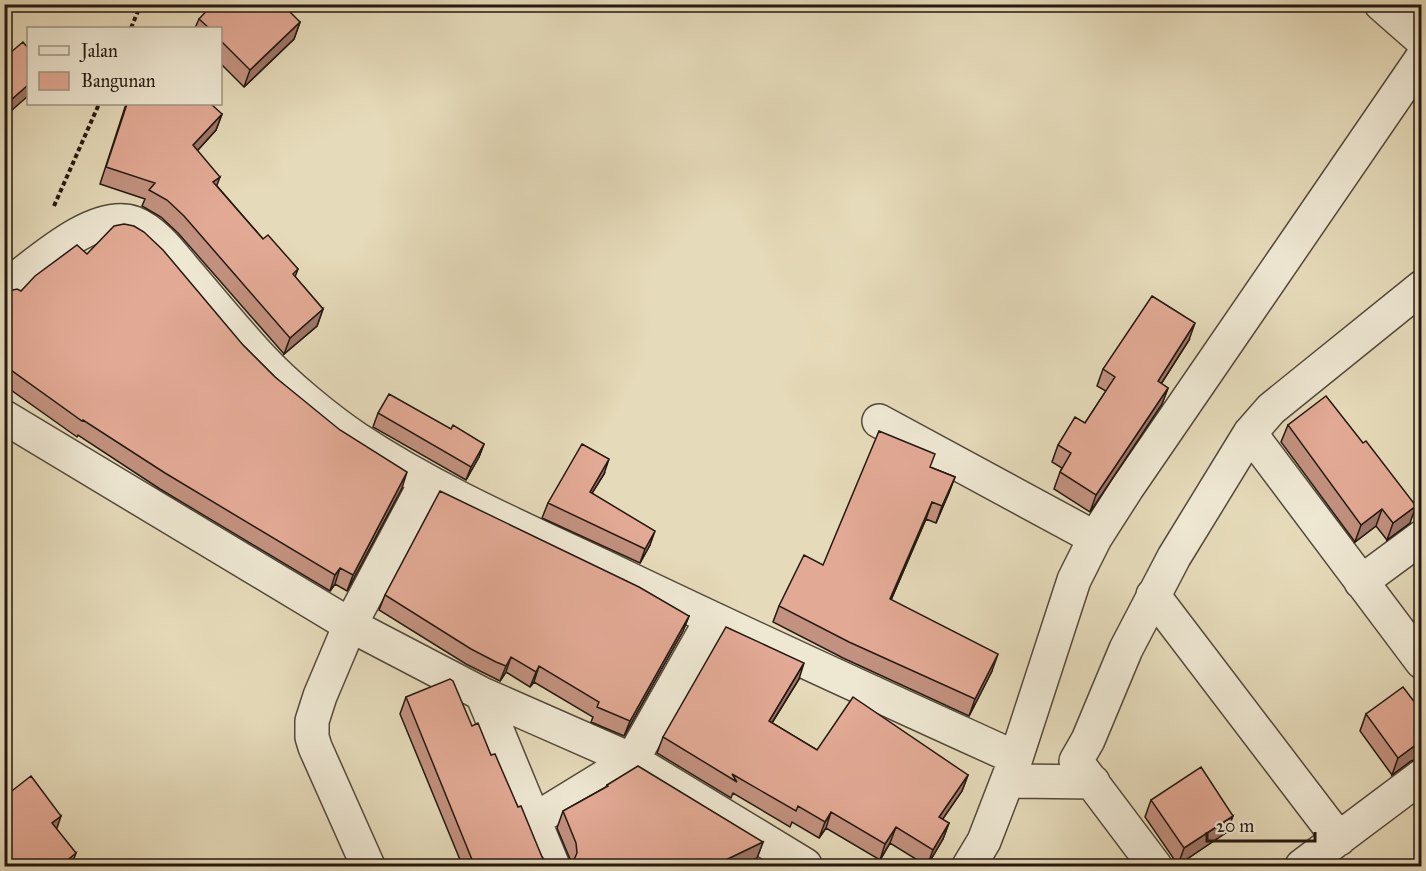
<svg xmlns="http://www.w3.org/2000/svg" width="1426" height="871" font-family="'IM FELL Great Primer',serif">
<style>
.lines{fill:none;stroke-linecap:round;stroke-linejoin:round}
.minor-casing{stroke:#54493b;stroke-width:36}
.path{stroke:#241911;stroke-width:4;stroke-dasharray:4.5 3;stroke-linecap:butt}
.minor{stroke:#eee7d2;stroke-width:33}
.wall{fill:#c2917f;stroke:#241911;stroke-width:1.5}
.shaded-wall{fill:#9e7668;stroke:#241911;stroke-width:1.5}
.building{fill:#e2a994;stroke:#241911;stroke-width:1.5}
</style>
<rect width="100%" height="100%" fill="#e5dab9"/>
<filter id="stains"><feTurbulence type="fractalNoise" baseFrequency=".00333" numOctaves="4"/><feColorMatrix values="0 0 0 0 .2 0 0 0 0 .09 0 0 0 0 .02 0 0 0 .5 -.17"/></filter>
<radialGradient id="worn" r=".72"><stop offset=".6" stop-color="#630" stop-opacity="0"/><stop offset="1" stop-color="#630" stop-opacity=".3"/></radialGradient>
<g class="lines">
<!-- minor casing -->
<g class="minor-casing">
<path id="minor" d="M1381,4l41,36
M4,288c30,-22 90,-79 130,-65 23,9 40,35 56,53 23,27 46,55 71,82 24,26 66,61 96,81 77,51 162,88 245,127 137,66 275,129 414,192
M4,417l346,208 132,69 150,66 173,105
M879,421l216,117
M1250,433l172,229
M1361,582l61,-45
M1153,595l186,244
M482,694l71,172
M1008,781l85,1
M534,820l98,-60 80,-141
M368,866l-53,-119 -3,-10v-16l8,-25 30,-71 76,-143
M969,866l15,-25 32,-83 58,-178 21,-42 32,-50 295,-430
M1155,866l-79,-105 12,-21 38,-91 48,-92 76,-124 21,-24 151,-122
M1302,866l120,-90"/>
</g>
<!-- path -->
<path class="path" d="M131,28l10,-24
M54,206l45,-102"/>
<!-- minor -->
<use href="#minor" class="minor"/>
</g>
<!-- wall -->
<path class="wall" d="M199,19l101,3 -6,17 -50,48 -24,-24v-35h-25z
M126,104l96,10 -6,16 -19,21 20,35 46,53 35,30 -3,8 28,32 -6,17 -33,28 -106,-121 -17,-16 -19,-11 3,-7 -45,-15z
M87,254l156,91 32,32 127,111 -55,103 -12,-7 -5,7 -170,-102 -82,-54 -1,2 -73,-52v-88l17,-6z
M1189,340l-28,44 7,4 -6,16 -72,108 -36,-23 6,-17 2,-4 -10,-6 6,-17 27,-22 21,-32 -9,-5 6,-17z
M378,413l73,16 33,15 -5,13 -13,23 -93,-53z
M1288,425l122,98 -23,17 -11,-14 -21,16 -74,-100z
M930,467l25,10 -19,46 -10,-4 -35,81 101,71 -23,45 -126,-58 -70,-36 6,-16z
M604,474l-12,19 58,52 -10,18 -98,-45 6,-15z
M385,595l304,21 -6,15 -59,105 -33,-14 2,-5 -59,-35 -4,5 -24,-15 -6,9 -34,-17 -87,-54z
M799,679l-27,44 45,27 151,25 -6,16 -20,29 7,3 -6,16 -16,27 -37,-23 -10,17 -54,-32 -7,10 -27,-16 -2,5 -57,-34 -2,5 -74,-45 6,-16z
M406,697l66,29 19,29 27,52 24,50 6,8 4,2h-89l-63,-153z
M1366,714l45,47 -19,14 -32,-44z
M607,785l156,57 -6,16 -18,9h-172l4,-4 -1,-4 -13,-31 6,-17 43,-24z
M1151,800l76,32 -49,33 -33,-48z"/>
<!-- shaded-wall -->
<path class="shaded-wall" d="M300,22l-6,17 -50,48 6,-17z
M28,85v11l-24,21v-11z
M222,114l-6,16 -29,32 6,-17z
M220,177l-6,16 -1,-11z
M323,309l-6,17 -33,28 6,-16z
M1195,323l-6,17 -37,58 6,-17z
M1168,388l-6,16 -72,108 6,-17z
M484,444l-5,13 -13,23 5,-13z
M609,459l-5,15 -20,32 6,-14z
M407,472l-5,16 -55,103 6,-16z
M955,477l-6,16 -13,30 6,-17z
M932,502l-6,17 -42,97 6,-17z
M1416,506l-6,17 -23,17 6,-17z
M1382,509l-6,17 -21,16 6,-17z
M655,531l-5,14 -10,18 5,-14z
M340,568l-5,16 -5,7 5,-16z
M689,616l-6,15 -59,105 6,-15z
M998,654l-6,17 -23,45 6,-17z
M511,657l-5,15 -6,9 6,-15z
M804,663l-5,16 -36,58 6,-16z
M539,666l-5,16 -4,5 6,-15z
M1422,743v15l-11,3 -19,14 6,-17 19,-14z
M968,775l-6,16 -29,42 6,-16z
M831,812l-5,16 -7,10 6,-16z
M61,816l-7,21 -2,-14z
M1233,816l-6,16 -49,33 6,-17z
M949,823l-6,16 -16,27 6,-16z
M896,827l-6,16 -10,17 5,-16z
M763,842l-6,16 -18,9h-28z
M76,853l-5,14h-12z"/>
<!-- building -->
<path class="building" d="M213,4h69l18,18 -50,48 -30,-30v-12h-11l-10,-9z
M23,42l5,6v37l-24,21v-48z
M127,104h84l11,10 -29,31 27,32 -7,5 50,57 5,-4 30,34 -5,5 30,35 -33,29 -106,-122 -17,-16 -18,-10 6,-7 -49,-16z
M124,224l10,2 10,6 19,18 80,95 32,32 65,53 67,42 -54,103 -13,-7 -5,7 -170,-102 -82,-53 -1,1 -78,-56v-68l5,-6 8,-2 4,2 14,-15 42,-31 10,9 27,-28z
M1152,296l43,27 -37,58 10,7 -72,107 -36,-23 11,-19 -13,-8 17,-28 10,6 30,-46 -12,-8z
M389,394l62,35 2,-4 31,19 -13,23 -93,-54z
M1326,396l37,47 3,-2 50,65 -23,17 -11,-14 -21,16 -73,-100z
M879,431l56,23 -5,13 25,10 -13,29 -10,-4 -42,97 108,55 -23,45 -126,-57 -70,-36 25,-51 19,10z
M582,444l27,15 -19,33 65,39 -10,18 -97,-46z
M440,491l199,96 50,29 -59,105 -33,-14 2,-5 -60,-36 -3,6 -25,-15 -5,9 -10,-4 -25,-13 -86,-54z
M726,627l78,36 -35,58 48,29 36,-53 115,78 -29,42 10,6 -16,27 -37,-23 -11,17 -54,-32 -6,10 -27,-16 -2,5 -64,-37 5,8 -74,-45z
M450,679l3,2 19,45 6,-3 13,32 4,-1 23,53 3,-1 21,51 6,8 4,2h-77l-69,-170z
M1403,687l19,25v31l-5,1 -19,14 -32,-44z
M638,766l125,76 -52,25h-144l6,-5 4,-9 -1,-10 -13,-32 45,-25 -1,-1z
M1201,767l32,49 -49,32 -33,-48z
M31,776l30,40 -9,7 24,30 -17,14h-55v-70z"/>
<!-- margin -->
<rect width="1426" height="871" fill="none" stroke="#e5dab9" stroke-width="24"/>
<rect x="6" y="6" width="1414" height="859" fill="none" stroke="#241911" stroke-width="3"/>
<rect x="12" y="12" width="1402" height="847" fill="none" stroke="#241911" stroke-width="1.5"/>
<!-- legend -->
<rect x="27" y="27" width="195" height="78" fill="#eee7d2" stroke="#9d9585" stroke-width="1.5"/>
<rect x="39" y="46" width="30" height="9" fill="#eee7d2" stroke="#9d9585" stroke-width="1.5"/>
<text x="81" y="57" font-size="18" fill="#241911">Jalan</text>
<rect x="39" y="72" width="30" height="18" fill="#e2a994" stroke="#9d9585" stroke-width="1.5"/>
<text x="81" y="87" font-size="18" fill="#241911">Bangunan</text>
<!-- scale -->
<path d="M1207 832v9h108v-9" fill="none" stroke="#241911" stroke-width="3"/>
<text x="1216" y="832" font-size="18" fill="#241911" stroke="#eee7d2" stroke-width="4.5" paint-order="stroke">20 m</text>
<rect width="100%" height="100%" filter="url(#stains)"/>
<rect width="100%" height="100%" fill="url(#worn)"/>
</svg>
